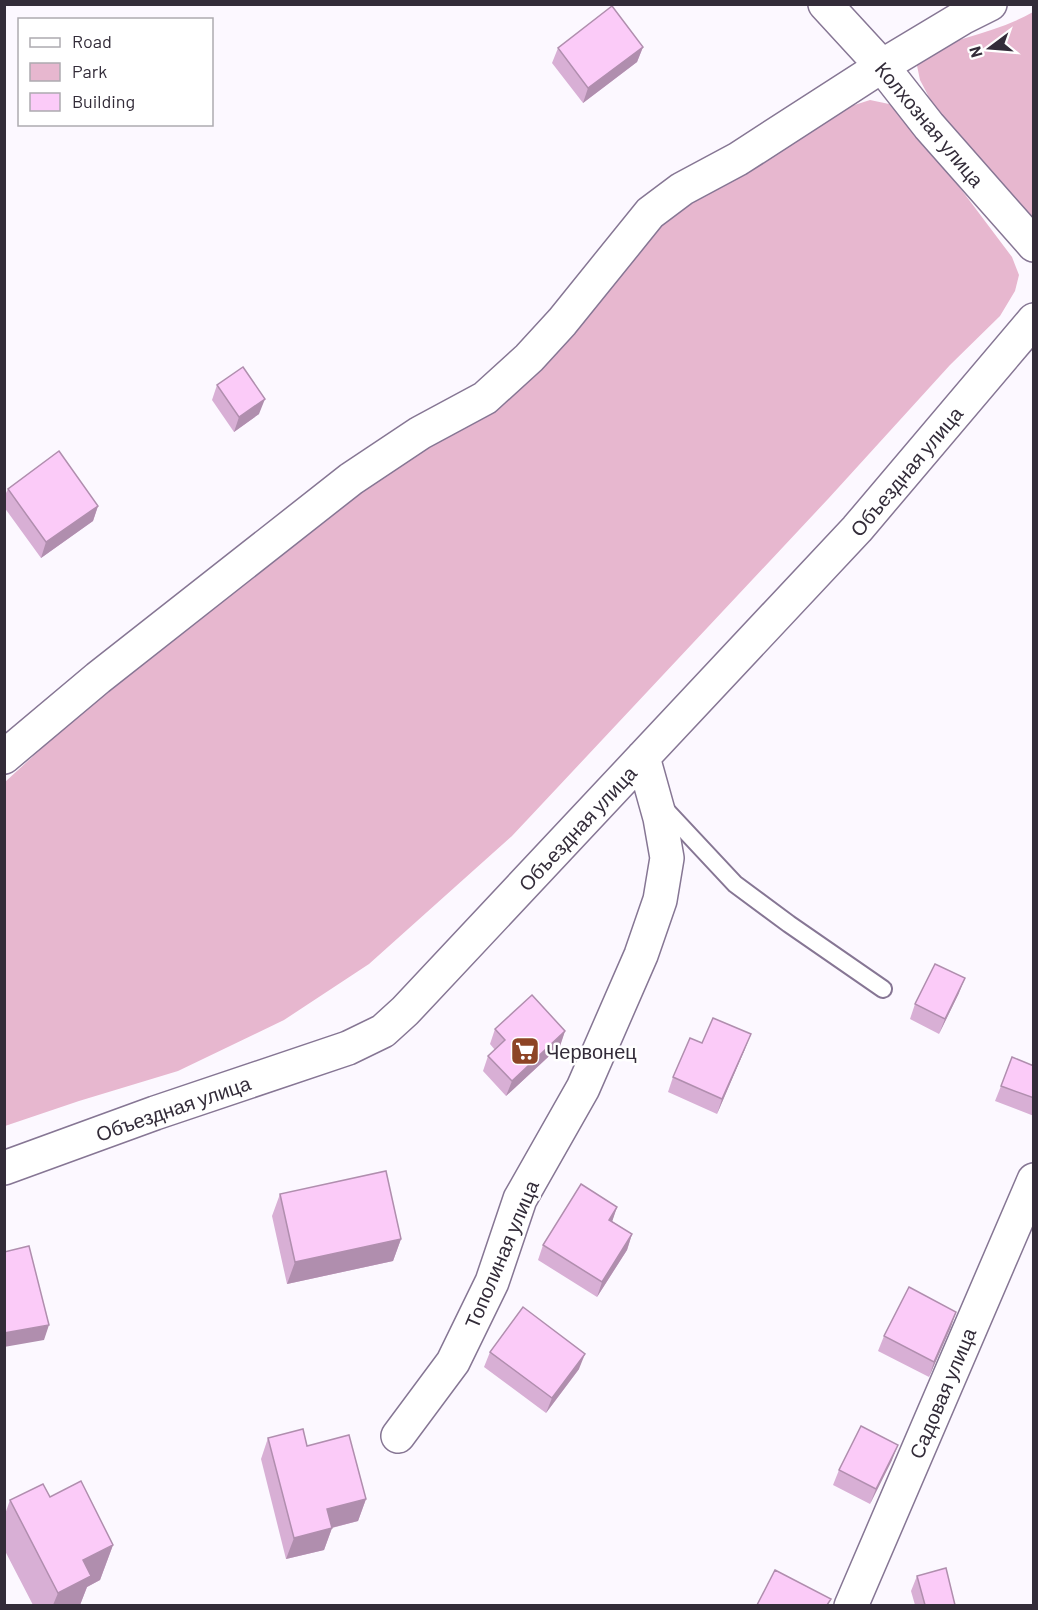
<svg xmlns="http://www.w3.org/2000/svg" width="1038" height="1610" font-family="Barlow,sans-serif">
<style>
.green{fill:#e7b7cf}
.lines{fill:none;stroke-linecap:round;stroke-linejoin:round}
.lane-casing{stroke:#867694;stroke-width:20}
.street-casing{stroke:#867694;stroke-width:36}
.lane{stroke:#fff;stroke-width:16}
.street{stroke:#fff;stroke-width:33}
.wall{fill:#d8afd5}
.shaded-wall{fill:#b08eae}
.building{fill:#fbcbf8;stroke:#b08eae;stroke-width:1.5}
.labels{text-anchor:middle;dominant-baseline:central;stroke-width:5;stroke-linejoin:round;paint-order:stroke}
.street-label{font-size:20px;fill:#332c39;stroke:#fff}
.poi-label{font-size:20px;fill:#332c39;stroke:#fff;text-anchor:start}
</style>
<rect width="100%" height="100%" fill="#fcf8ff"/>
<!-- green -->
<path class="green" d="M1033,12v204l-5,-1 -66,-76 -30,-36 -12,-23 -5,-24c38,-18 82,-23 118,-44z
M870,100l19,4 20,16 103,137 7,18 -4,16 -15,25 -50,49 -122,134 -316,337 -143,128 -85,56 -106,51 -99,30 -74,25v-344l74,-68 326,-259 248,-225 77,-56 109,-64z"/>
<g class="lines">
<!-- lane casing -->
<g class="lane-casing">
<path id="lane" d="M663,807l72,77 54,40 94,65"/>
</g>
<!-- street casing -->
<g class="street-casing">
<path id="street" d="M825,4l57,62 47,60 105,119
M4,757l94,-79 253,-199 69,-46 65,-35 44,-40 33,-36 88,-109 32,-24 56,-30 144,-93 80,-48 28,-14
M4,1168l151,-55 193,-65 35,-17 22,-20 452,-482 177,-209
M398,1436l55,-74 39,-80 28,-83 63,-111 58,-133 19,-55 7,-42 -7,-40 -17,-61
M851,1606l183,-426"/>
</g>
<!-- lane -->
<use href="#lane" class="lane"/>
<!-- street -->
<use href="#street" class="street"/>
</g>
<!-- wall -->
<path class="wall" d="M643,47l-6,15 -54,41 -31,-40 6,-15z
M217,385l42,29 -25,18 -22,-32z
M8,489l90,17 -5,15 -52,37 -37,-51v-10z
M959,993l-20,41 -29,-15 5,-15z
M495,1029l70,2 -5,15 -54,50 -23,-25 5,-15 7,-6 -5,-6z
M702,1043l43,6 -28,65 -49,-22 5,-15z
M1034,1066v50l-39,-15 6,-15z
M280,1194l121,45 -8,22 -106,23 -15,-68z
M617,1207l-5,14 20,13 -5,16 -30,47 -59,-37 5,-15z
M956,1312l-27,65 -51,-26 6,-15z
M490,1352l89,17 -33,44 -62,-46z
M268,1438l39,8 59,53 -8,22 -26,7 -8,22 -38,9 -25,-100z
M892,1460l-22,44 -37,-19 6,-15z
M50,1497l63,48 -13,35 -13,7 -7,18h-47l-29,-56v-32l6,-17z
M917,1576l38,29h-40l-4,-14z"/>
<!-- shaded-wall -->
<path class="shaded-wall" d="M643,47l-6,15 -54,41 5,-15z
M265,399l-6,15 -25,18 5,-15z
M98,506l-5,15 -52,37 5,-16z
M965,978l-6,15 -20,41 6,-15z
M565,1031l-5,15 -54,50 6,-15z
M751,1034l-6,15 -28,65 5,-15z
M617,1207l-5,15 -3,-2z
M632,1234l-5,16 -30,47 5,-15z
M401,1239l-8,22 -106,23 8,-22z
M956,1312l-5,15 -22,50 5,-15z
M49,1325l-5,15 -40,7v-14z
M585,1354l-6,15 -33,44 6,-15z
M898,1445l-6,15 -22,44 6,-15z
M366,1499l-8,22 -39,10 8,-22z
M332,1528l-8,22 -38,9 8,-21z
M113,1545l-13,35 -13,7 -7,18h-27l5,-12 25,-33z"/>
<!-- building -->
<path class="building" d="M612,6l31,41 -55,41 -30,-40z
M243,367l22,32 -26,18 -22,-32z
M59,451l39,55 -52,36 -38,-53z
M935,964l30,14 -20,41 -30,-15z
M532,995l33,36 -53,50 -24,-25 17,-16 -10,-11z
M713,1018l38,16 -29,65 -49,-22 17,-39 12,5z
M1012,1057l22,9v32l-33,-12z
M386,1171l15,68 -106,23 -15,-68z
M581,1184l36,23 -8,13 23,14 -30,48 -59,-37z
M29,1246l20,79 -45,8v-81z
M909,1287l47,25 -22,50 -50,-26z
M523,1307l62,47 -33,44 -62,-46z
M861,1426l37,19 -22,44 -37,-19z
M303,1429l4,17 42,-11 17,64 -39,10 5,19 -38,10 -26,-100z
M81,1481l32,64 -30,15 8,16 -33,17 -48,-93 33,-16 7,13z
M946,1568l9,37h-30l-8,-29z
M775,1570l56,29 -4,6h-70z"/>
<!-- icons -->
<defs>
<g id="supermarket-square" transform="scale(1.5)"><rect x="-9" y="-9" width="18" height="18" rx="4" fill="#8d4425" stroke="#fff"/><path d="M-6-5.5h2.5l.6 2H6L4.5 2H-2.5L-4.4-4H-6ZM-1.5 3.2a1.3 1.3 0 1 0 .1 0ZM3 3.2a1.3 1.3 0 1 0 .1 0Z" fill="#fff"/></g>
</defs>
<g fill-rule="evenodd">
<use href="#supermarket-square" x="525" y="1051"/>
</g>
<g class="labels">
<!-- street labels -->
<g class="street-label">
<text transform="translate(930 124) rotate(50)">Колхозная улица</text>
<text transform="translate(906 471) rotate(-50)">Объездная улица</text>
<text transform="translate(577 828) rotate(-47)">Объездная улица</text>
<text transform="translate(173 1108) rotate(-19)">Объездная улица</text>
<text transform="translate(501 1254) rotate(-67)">Тополиная улица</text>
<text transform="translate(942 1393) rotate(-67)">Садовая улица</text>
</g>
<!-- poi labels -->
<g class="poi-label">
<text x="546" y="1051">Червонец</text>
</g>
</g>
<!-- border -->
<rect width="1038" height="1610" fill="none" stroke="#332c39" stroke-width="12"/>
<!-- legend -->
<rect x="18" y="18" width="195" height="108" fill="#ffffff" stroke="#adabb0" stroke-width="1.5"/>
<rect x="30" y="38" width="30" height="9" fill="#ffffff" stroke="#adabb0" stroke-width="1.5"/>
<text x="72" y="48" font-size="18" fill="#332c39">Road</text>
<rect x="30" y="63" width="30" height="18" fill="#e7b7cf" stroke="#adabb0" stroke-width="1.5"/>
<text x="72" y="78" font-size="18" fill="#332c39">Park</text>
<rect x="30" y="93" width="30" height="18" fill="#fbcbf8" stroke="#adabb0" stroke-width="1.5"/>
<text x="72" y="108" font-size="18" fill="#332c39">Building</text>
<!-- north arrow -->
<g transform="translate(990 48) rotate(254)" stroke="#ffffff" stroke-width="4.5" paint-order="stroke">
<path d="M0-4.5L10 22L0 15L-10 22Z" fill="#332c39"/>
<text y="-9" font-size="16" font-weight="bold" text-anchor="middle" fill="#332c39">N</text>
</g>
</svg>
